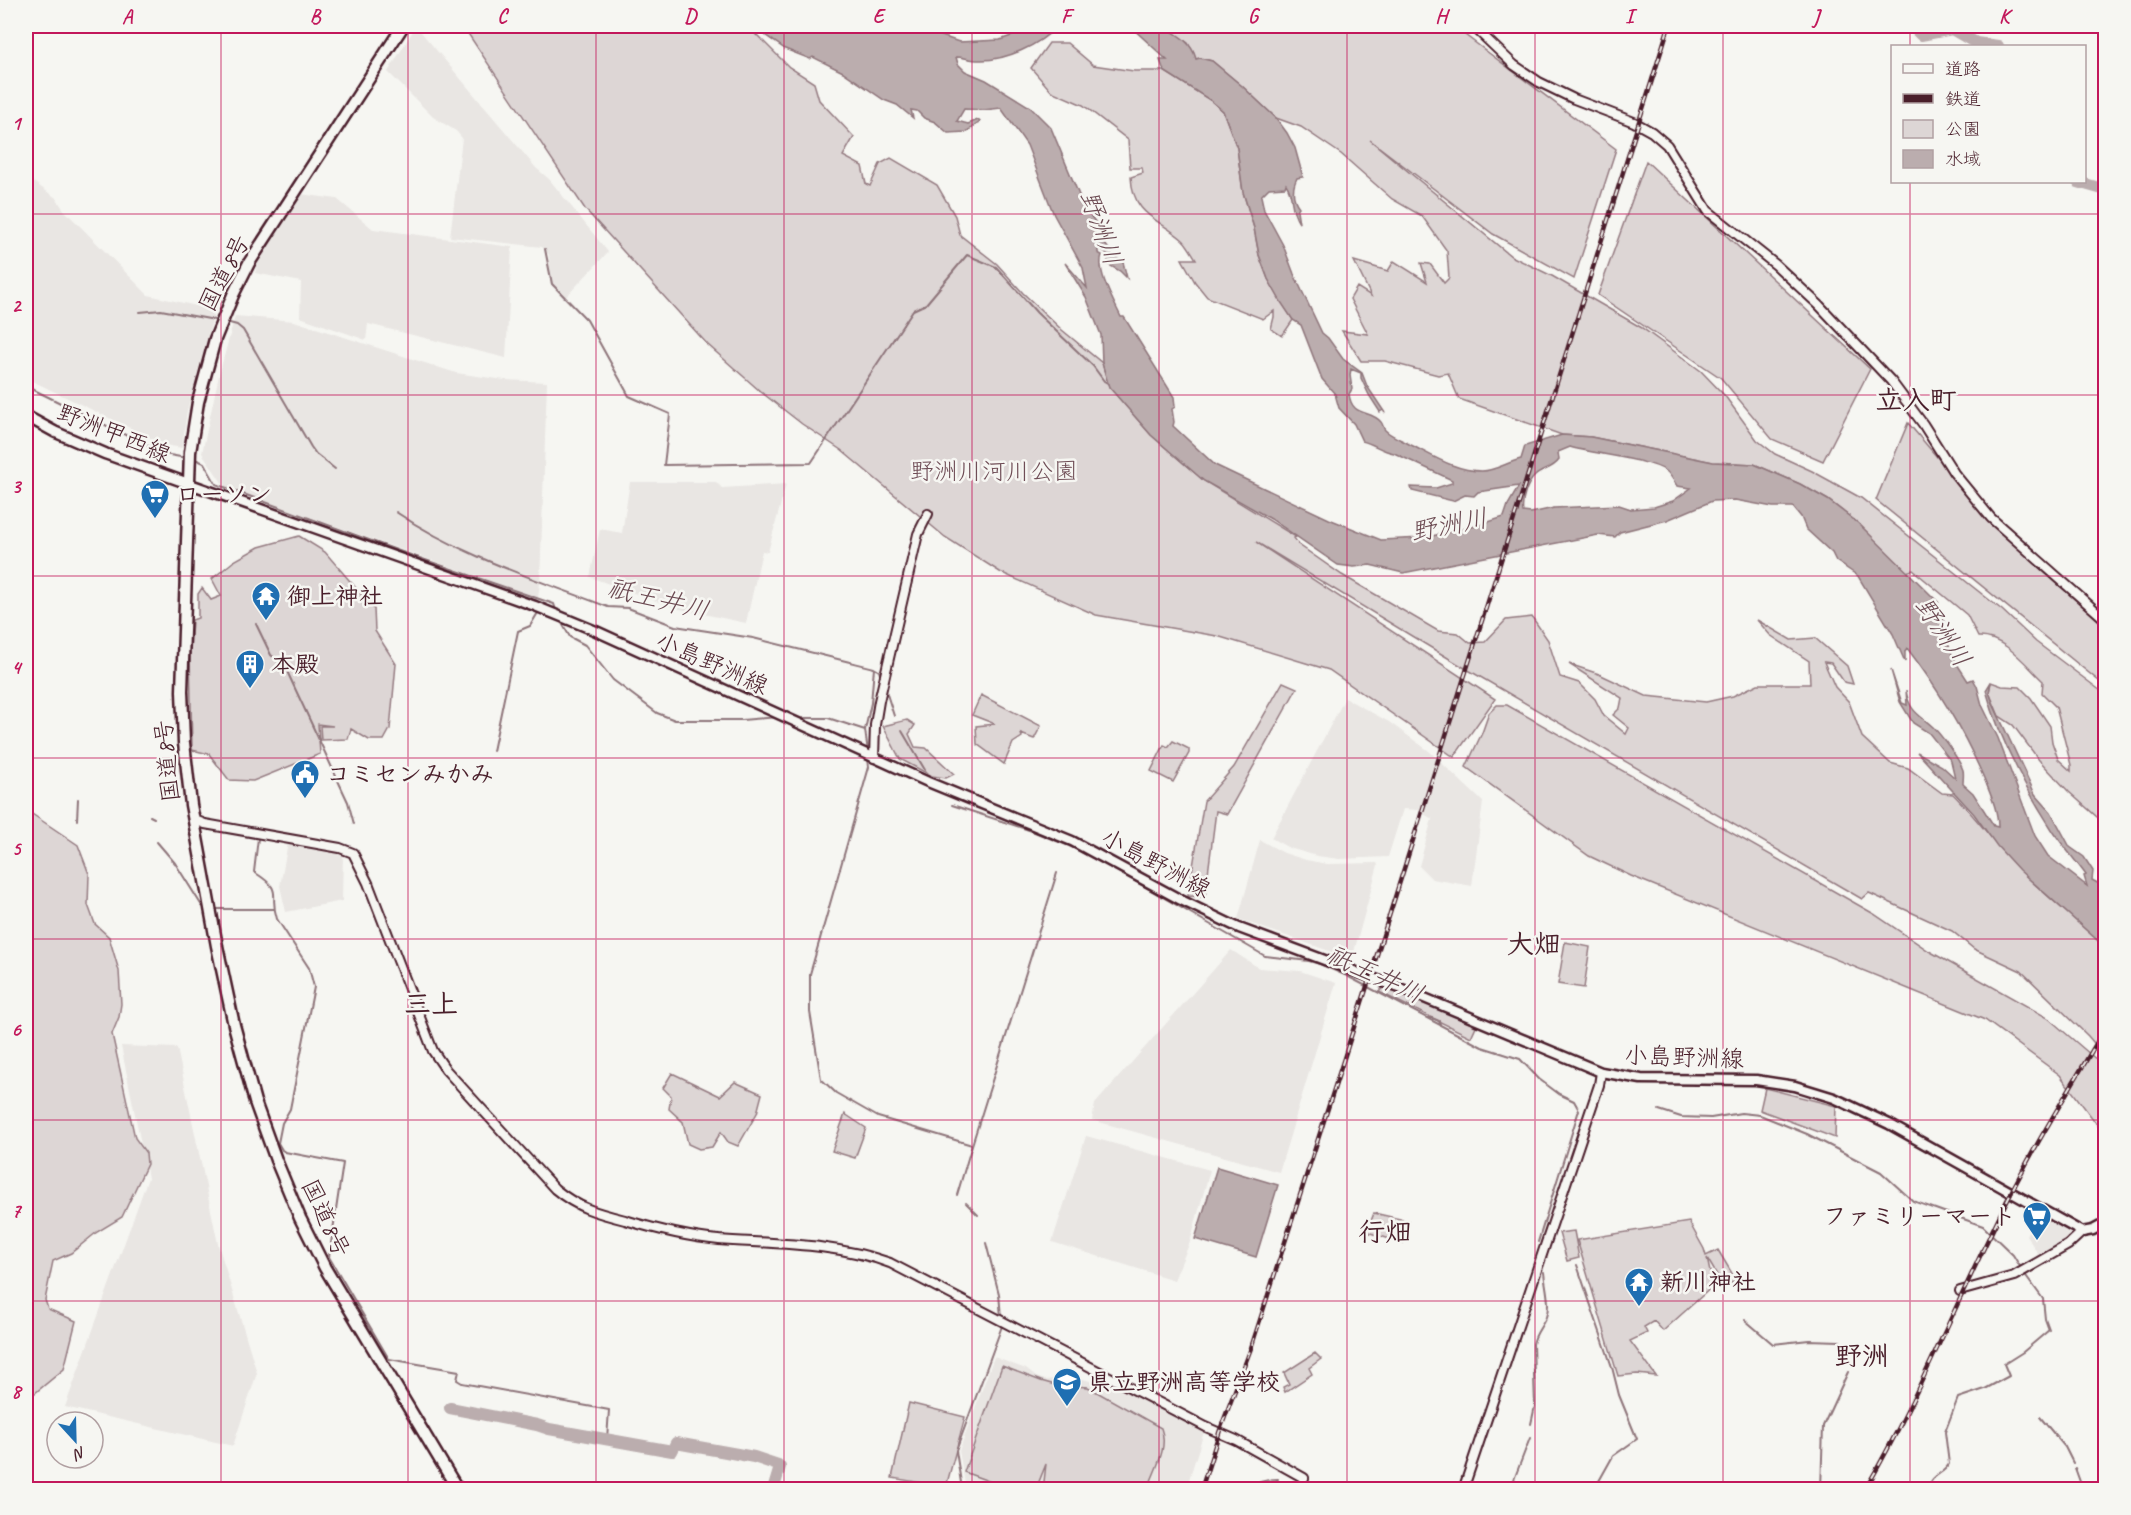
<svg xmlns="http://www.w3.org/2000/svg" width="2131" height="1515" font-family="Caveat,'Klee One',sans-serif">
<style>
.built{fill:#e9e6e3}
.green{fill:#ddd6d5;stroke:#947a80;stroke-width:1.5}
.water{fill:#bbadae;stroke:#8e747a;stroke-width:1.5;fill-rule:evenodd}
.lines{fill:none;stroke-linecap:round;stroke-linejoin:round}
.stream{stroke:#8e747a;stroke-width:2}
.river{stroke:#bbadae;stroke-width:12}
.tertiary-casing{stroke:#4a1f2b;stroke-width:12}
.secondary-casing{stroke:#4a1f2b;stroke-width:13}
.primary-casing{stroke:#4a1f2b;stroke-width:14}
.trunk-casing{stroke:#4a1f2b;stroke-width:15}
.tertiary{stroke:#f6f6f2;stroke-width:8}
.secondary{stroke:#f6f6f2;stroke-width:8}
.primary{stroke:#f6f6f2;stroke-width:9}
.trunk{stroke:#f6f6f2;stroke-width:10}
.rail-casing{stroke:#4a1f2b;stroke-width:4.5}
.rail{stroke:#f6f6f2;stroke-width:2;stroke-dasharray:7;stroke-linecap:butt}
.grid{fill:none;stroke:#c2185b;stroke-width:1.5;stroke-opacity:0.55}
.labels{text-anchor:middle;dominant-baseline:central;stroke-width:5;stroke-linejoin:round;paint-order:stroke}
.street-label{font-size:24px;fill:#4a1f2b;stroke:#f6f6f2}
.park-label{font-size:24px;fill:#6f4d56;stroke:#f6f6f2}
.poi-label{font-size:24px;font-weight:bold;fill:#4a1f2b;stroke:#f6f6f2;text-anchor:start}
.water-label{font-size:26px;font-style:italic;fill:#6c4a52;stroke:#f6f6f2}
.quarter-label{font-size:27px;font-weight:bold;fill:#4a1f2b;stroke:#f6f6f2}
.neatline{fill:none;stroke:#c2185b;stroke-width:2}
.grid-label{font-size:20px;text-anchor:middle;font-weight:bold;fill:#c2185b}
</style>
<rect width="100%" height="100%" fill="#f6f6f2"/>
<filter id="ink" filterUnits="userSpaceOnUse"><feTurbulence type="fractalNoise" baseFrequency=".0167" numOctaves="2"/><feDisplacementMap in="SourceGraphic" scale="12" xChannelSelector="R" yChannelSelector="G"/><feConvolveMatrix kernelMatrix="1 2 1 2 8 2 1 2 1" color-interpolation-filters="sRGB"/></filter>
<g filter="url(#ink)">
<!-- built -->
<path class="built" d="M416,26l120,142 13,11 59,73 -44,47 -14,-16 -1,-28 -7,-8 -92,-10 12,-99 -6,-7 -23,-14 -45,-45z
M32,181l24,17 8,12 84,85 62,14 4,5 -27,97 -5,37 -17,-3 -139,-67v-160z
M300,194l37,5 36,30 139,18 -6,111 -138,-34 -2,16 -66,-23 1,-35 -46,-9 3,-12z
M235,316l59,5 162,52 49,7 42,2 -7,201 -2,15 -313,-111 -23,-34 17,-78z
M630,482h86l6,6 64,-4 -18,68 -6,-1 -16,72 -71,-15 -85,-31 10,-48 22,4z
M1345,698l44,24 40,29 54,51 -11,84 -40,-7 -13,-13 13,-47 -14,-9 -15,-1 -15,48 -49,2 -22,-3 -28,-8 -18,-10z
M1260,840l24,13 22,7 21,4 50,-1 1,2 -26,94 -114,-40z
M288,843l55,9 -1,49 -56,11 -6,-26z
M1231,950l28,18 41,3 36,12 -57,189 -187,-52 3,-16z
M121,1046l56,2 41,196 39,129 -24,73 -168,-39 83,-229z
M1086,1136l124,34 -20,72 -16,38 -122,-38z
M2038,1214l32,18 -1,5 -30,18 -13,-20z
M994,1357l32,12 10,8 9,3 30,-3 30,8 7,-1 92,48 -18,57h-220l-7,-38z"/>
<!-- green -->
<path class="green" d="M463,26h285l41,41 25,16 5,17 35,37 -11,19 19,10 4,18 4,2 10,-22 11,-6 46,27 18,31 5,19 37,29 26,29 39,37 40,33 7,24 42,48 53,46 92,56 -2,1 5,7 43,30 96,56 20,2 12,10 15,-1 21,-22 26,-3 16,23 12,37 19,6 16,16 9,17 22,18 3,-6 -16,-13 7,-7 2,-10 -53,-34 30,10 47,22 60,6 27,-6 25,-12h52l-1,-23 -39,-26 -13,-15 34,20 24,-2 32,28 6,18 -9,-2 -13,-19 -7,-1 11,25 14,15 13,35 28,26 18,5 34,25 11,1c23,23 41,49 64,73 27,28 60,52 88,80v109l-17,-20 -67,-65 -47,-22 -22,-18 -83,-38 -7,6 -404,-235 -202,-122 239,157 -41,58 -125,-87 -112,-34 -121,-21 -96,-43 -55,-35 -104,-87 -39,-26 -41,-32 -53,-47 -123,-136z
M1163,26h290l163,123 -42,130 -81,-45 -123,-94 141,116 41,20 90,52 59,43 24,25 32,44 18,14 37,17 49,27 141,112 34,32 69,52v130l-36,-32 -30,-32 -26,-35 -14,-9 -10,-24 2,-10 11,4 18,1 11,11 19,28 2,16 6,17 13,12v-6l-15,-58 -14,-14 1,-12c-18,-17 -40,-46 -65,-44l-11,-22 -54,-45 -7,2 -48,-49 -30,-23 -28,-16 -46,-20 -41,-2 -122,-25 -29,-2 -103,-36 -11,-26 -10,2 -53,-14h-24l-19,-30 26,3 -18,-35 7,-12 14,9 -17,-35 34,10 6,-10 33,21 -6,-19 9,1 14,19 5,-5 -2,-27 -25,-35 -30,-17 -51,-45 -40,-27 -25,-9 -34,-32 -30,-25 -12,-3 -4,1 -8,-16z
M1049,43h18l26,22 41,6h30l46,29 13,11 14,37 6,44 11,36 5,27 9,24 25,41 -11,16 -11,-7 3,-12v-6l-11,8 -56,-22 -12,-15 -13,-23h14c-4,-6 -8,-14 -13,-19 -25,-22 -50,-24 -52,-63l12,-4 -1,-5h-12l-2,-28 -45,-35 -32,-14 -20,-23z
M1646,161l224,208 -47,92 -51,-22 -51,-61 -123,-83z
M1908,423l81,95 116,103v65l-229,-186z
M299,536l26,16 49,57 1,22 21,33 -6,65 -6,11h-15l-18,-11 -3,10 -27,1 -1,-14h13l-15,-2 2,30 -67,27 -24,-1 -20,-26 -17,-4 -2,-98 2,-32 6,-2v-24l4,-6 9,12 10,-4 -9,-17 22,-18 25,-14z
M1283,682l14,6 -70,126 -11,-3 -11,86 -17,-1 16,-95 30,-34z
M981,695l60,31 -7,13 -13,-5 1,3 -9,6 -9,21 -27,-20 -1,-18 19,-2 -23,-9z
M1497,705h10l367,209 55,37 119,67 57,49v68l-45,-60 -75,-55 -354,-144 -42,-20 -123,-89 16,-34 7,-20z
M907,720l8,5 -6,9 6,13 11,1 28,26 -8,4 -14,-2 -32,-17 -17,-33z
M1173,741l16,8v4l-16,29 -22,-11 13,-26 4,2z
M26,810l52,35 11,29 -1,31 7,19 14,13 10,34 2,33 -2,13 -7,17 23,104 11,15 1,11 -25,53 -25,15 -26,21 -18,8 -8,39 3,9 28,12 -12,48 -29,24 -9,2z
M1565,942l25,5 -6,41 -26,-4z
M1385,985l91,41 -5,11 -92,-45z
M672,1073l48,23 15,-14 27,12 -5,19 -19,33 -10,-4 -7,-10 -9,15 -13,2 -11,-5 -5,-22 -14,-13 2,-13 -8,-8z
M1765,1088l71,18 -1,32 -75,-28z
M845,1114l21,14 -11,30 -23,-7z
M1374,1213l35,8 -6,22 -36,-11z
M1689,1222l15,27 2,7 12,-6 18,30 -12,7 -17,-29 6,28 -50,45 -9,-10 -10,6 3,6 -17,8 26,35 -19,-2 -19,2 -41,-136z
M1574,1231l5,27 -12,3 -8,-28z
M1315,1353l6,6 -12,9 3,6 -27,18 -2,-5 6,-3 -5,-11z
M1002,1366l39,15 32,9 2,-4 13,1 73,41c8,21 -7,42 -13,61h-99l-5,-7 2,-18 -10,25h-26l-46,-17z
M909,1403l56,14 -19,70 -54,-9z"/>
<!-- water -->
<path class="water" d="M748,26h121l25,8 3,-6 -2,-2h18l46,16 41,-2 14,-5 14,-9h29c-17,19 -52,35 -78,34 -8,0 -16,-3 -23,-3l2,7 7,7 21,9 44,27 21,21 33,79 12,16 9,21 9,12 9,6 4,16 -7,-7 -11,-6 -3,-13 -8,-4v5l4,2c-6,16 12,47 19,62h3l50,80 1,10 -3,2 2,13 -1,4 42,39 114,54 52,21 42,-2 53,-12 28,-9 4,-12 11,-19 -41,6 -4,4 -9,-1 -12,6 -41,-10 -1,-4 25,1 16,-5v-3l-58,-27c-12,-2 -20,-9 -32,-12l-8,-17 -15,-16 -4,-14 -13,-15 -21,-54 -8,-5 -12,-18 -13,-23 -9,-24 -5,-27 -11,-36 -6,-44 -14,-37 -13,-11 -46,-29 -4,-11h7l-37,-34h25l1,2 7,-2c14,8 29,16 33,33l4,-1 12,3 30,25 34,32 11,15 8,15 8,29 -6,1c-5,10 -5,20 2,29l-2,3 2,13c-10,-15 -5,-28 -13,-39l-1,3 -16,1 -8,8 3,14 19,35 11,29 28,59 6,5 15,21 19,14 5,13 18,27 -2,-3 -3,2 -11,-17 -8,-17v-5l-10,-4 -1,6 2,14 -3,5c3,24 21,15 32,28 2,2 2,6 4,8 6,6 17,10 24,14 24,12 46,27 73,27 13,0 26,-9 39,-12l4,-13 37,-11 29,2 122,25 41,2 46,20 28,16 30,23 80,79h-4l12,23 -5,-4c5,23 14,42 27,60l5,-2 4,7 5,19 16,33 37,98 13,20 39,30 -3,-10 2,-1c-11,-15 -23,-29 -33,-44 -27,-42 -54,-93 -67,-141l5,-8 -2,10 5,14 41,88 16,18 19,35 14,10 9,14 -1,9 13,7v60l-86,-77 -22,-24 -23,-32 -57,-62 25,14 13,12 -4,-17 -22,-28 -16,-10 -13,-21 -9,-32 11,33 5,2 -1,-15c3,22 14,25 27,37 9,9 26,32 30,43 1,4 0,10 0,14l10,9 21,33 4,1c0,-15 -6,-29 -12,-44 -20,-48 -47,-93 -79,-135l-2,3v11l-12,-28 -35,-58 -22,-15 -4,-8 -26,-24 -5,-12 -8,-10h-20l-38,-7 -23,1 -45,19 -47,12 -5,5 -17,-2 -195,38 -33,-8 -16,2 -16,-2 -67,-46 -67,-38 -53,-46 -42,-48 -7,-24 -1,-28 -15,-38 -21,-34 22,25 -4,-20 -29,-53 -27,-70 -26,-37 -17,2 -20,-1 -7,12 11,3 10,-4 2,2 -14,10 -18,1 -13,-11 -11,-4 -7,-7 -6,-1 2,8 -16,-13 -13,-5 -41,-28 -30,-15 -3,2 -25,-10 -30,-21 2,8zM1570,447c23,7 79,12 96,24 4,3 8,10 11,15l14,2 -18,13 -19,6 -23,2 -12,-4 -65,3 -23,5 -8,-1c-2,-10 4,-29 12,-36 7,-7 18,-7 24,-16l-1,-8z
M1217,1167l61,18 -22,72 -61,-18z"/>
<g class="lines">
<!-- stream -->
<path class="stream" d="M545,249l7,35 35,36 42,76 41,18 -6,51 147,-2 102,-153 13,-6 41,-49 29,12 41,46 56,53 11,15 5,3
M140,312l21,-2 59,11
M226,322l11,3 6,5 68,117 5,7 19,15
M26,386l138,68 22,4
M195,459l9,4 12,21 186,68 146,50 6,2 2,6
M396,512c65,44 139,67 212,95l20,1 47,18 78,12 121,30 5,3 2,6
M559,618l11,19 15,8 28,35 44,33 18,7h67l36,-3
M256,624l15,31 14,12 63,135 6,22
M885,688l9,28
M796,718h32l37,12 3,22
M865,730l6,-27 3,-35
M902,731l23,39
M493,751l25,-120 12,-5 9,-15
M868,758l1,9 -59,207v38l11,67 15,14 42,24 94,28 -15,50
M952,805l80,26 42,17 33,17 158,91 44,5 11,3 27,12 135,71 38,12 19,20 20,15 15,7 5,9 -41,132
M150,816l4,2
M77,820l1,-21
M258,838l-4,34c32,20 14,21 23,47l32,49 5,19 -24,122 -8,14 -4,20 4,7 3,2 58,11 -14,94 60,102 70,12 -2,9 5,3 147,27 -2,29
M157,842l18,21 27,43 5,1
M213,909h61
M1428,1018h4l7,3 1,3
M1659,1110l22,7 30,1 30,-5 19,2 47,19 74,38 32,29 70,25 30,29 8,13
M972,1145l85,-272
M966,1203l12,12
M986,1243l13,51 2,23
M1577,1265l35,102 7,28 18,44 -24,17 -19,34
M1745,1320l28,24 36,-4 31,1
M2040,1417l25,30 8,16
M1531,1424l4,-18 -2,-62c2,-11 9,-17 13,-27 5,-12 -1,-32 -2,-45
M2075,1468l8,22
M962,1489l-6,-38 46,-125
M1239,1490c13,-5 25,-11 39,-11l-6,11
M1510,1490l20,-52
M1821,1490l2,-64 25,-54
M1927,1490c6,-18 15,-14 22,-26l-4,-32 13,-34 27,-9 24,-13 -5,-12 19,-12 26,-22 -4,-11 -2,-20 -19,-26"/>
<!-- river -->
<path class="river" d="M1912,26l9,9 31,-6 24,14 22,3
M2078,182l28,8
M450,1408l87,17 12,4 123,22 4,-8 78,14 24,8 2,2 -6,20 6,3
M942,1490h21"/>
<!-- tertiary casing -->
<g class="tertiary-casing">
<path id="tertiary" d="M1473,26l41,39 25,17 35,17 60,23 18,10 15,13 41,66 68,54 43,40 72,76 32,43 31,49 37,45 115,102
M874,758l1,-33 4,-24 39,-167 10,-20
M195,820l10,4 135,24 13,5 15,30 65,168 13,19 109,119c23,19 42,24 70,31 30,9 62,17 94,20 56,4 117,3 171,23l316,164 30,13 68,38
M1960,1291l54,-15 54,-31 14,-13
M1463,1490l136,-405 2,-13"/>
</g>
<!-- secondary casing -->
<g class="secondary-casing">
<path id="secondary" d="M190,484l345,122 61,25 332,151 144,59 109,59 58,28 171,64 191,80 40,7 115,1 39,6 39,12 55,26 193,108 11,-2 13,-7"/>
</g>
<!-- primary casing -->
<g class="primary-casing">
<path id="primary" d="M26,416l29,16 51,22 84,30"/>
</g>
<!-- trunk casing -->
<g class="trunk-casing">
<path id="trunk" d="M403,26l-154,237 -16,32 -18,44 -17,63 -8,50 -8,239 2,52 7,62 26,141 17,79 21,77 21,58 24,58 25,50 133,222"/>
</g>
<!-- tertiary -->
<use href="#tertiary" class="tertiary"/>
<!-- secondary -->
<use href="#secondary" class="secondary"/>
<!-- primary -->
<use href="#primary" class="primary"/>
<!-- trunk -->
<use href="#trunk" class="trunk"/>
<!-- rail casing -->
<g class="rail-casing">
<path id="rail" d="M1201,1490l19,-60 31,-82 112,-349 306,-973
M1865,1490c50,-86 87,-178 131,-267 32,-68 72,-131 110,-196"/>
</g>
<!-- rail -->
<use href="#rail" class="rail"/>
</g>
</g>
<!-- grid -->
<path class="grid" d="M221,26v1464M408,26v1464M596,26v1464M784,26v1464M972,26v1464M1159,26v1464M1347,26v1464M1535,26v1464M1723,26v1464M1910,26v20M1910,182v1308M26,214h2080M26,395h2080M26,576h2080M26,758h2080M26,939h2080M26,1120h2080M26,1301h2080"/>
<!-- icons -->
<defs>
<g id="supermarket-pin" transform="scale(1.5)"><path d="M0 17L-7.5 6A9.5 9.5 0 1 1 7.5 6Z" fill="#1f6fb2" stroke="#f6f6f2"/><path d="M-6-5.5h2.5l.6 2H6L4.5 2H-2.5L-4.4-4H-6ZM-1.5 3.2a1.3 1.3 0 1 0 .1 0ZM3 3.2a1.3 1.3 0 1 0 .1 0Z" fill="#fff"/></g>
<g id="temple-pin" transform="scale(1.5)"><path d="M0 17L-7.5 6A9.5 9.5 0 1 1 7.5 6Z" fill="#1f6fb2" stroke="#f6f6f2"/><path d="M0-6L5-2H3V0L6.5 2.5H4V6H1.5V3h-3V6H-4V2.5H-6.5L-3 0V-2H-5Z" fill="#fff"/></g>
<g id="building-pin" transform="scale(1.5)"><path d="M0 17L-7.5 6A9.5 9.5 0 1 1 7.5 6Z" fill="#1f6fb2" stroke="#f6f6f2"/><path d="M-4-6H4V6H1V3H-1V6H-4ZM-2.5-4.3h1.7v1.8h-1.7ZM.8-4.3h1.7v1.8H.8ZM-2.5-1h1.7V.8h-1.7ZM.8-1h1.7V.8H.8Z" fill="#fff"/></g>
<g id="civic-pin" transform="scale(1.5)"><path d="M0 17L-7.5 6A9.5 9.5 0 1 1 7.5 6Z" fill="#1f6fb2" stroke="#f6f6f2"/><path d="M-.6-6.5H3V-4.5H.6V-3L4-1V1h2V6H-6V1h2V-1L-.6-3ZM-1.2 2.5V6h2.4V2.5Z" fill="#fff"/></g>
<g id="school-pin" transform="scale(1.5)"><path d="M0 17L-7.5 6A9.5 9.5 0 1 1 7.5 6Z" fill="#1f6fb2" stroke="#f6f6f2"/><path d="M0-5L7-2L0 1L-7-2ZM-4 1L0 2.5L4 1V4Q0 6-4 4Z" fill="#fff"/></g>
</defs>
<g fill-rule="evenodd">
<use href="#supermarket-pin" x="155" y="494"/>
<use href="#temple-pin" x="266" y="596"/>
<use href="#building-pin" x="250" y="664"/>
<use href="#civic-pin" x="305" y="774"/>
<use href="#supermarket-pin" x="2037" y="1216"/>
<use href="#temple-pin" x="1639" y="1282"/>
<use href="#school-pin" x="1067" y="1382"/>
</g>
<g class="labels">
<!-- street labels -->
<g class="street-label">
<text transform="translate(224 273) rotate(-63)">国道8号</text>
<text transform="translate(114 433) rotate(22)">野洲甲西線</text>
<text transform="translate(712 663) rotate(24)">小島野洲線</text>
<text transform="translate(167 761) rotate(-96)">国道8号</text>
<text transform="translate(1156 863) rotate(28)">小島野洲線</text>
<text transform="translate(1684 1057) rotate(2)">小島野洲線</text>
<text transform="translate(326 1218) rotate(65)">国道8号</text>
</g>
<!-- park labels -->
<g class="park-label">
<text x="994" y="471">野洲川河川公園</text>
</g>
<!-- poi labels -->
<g class="poi-label">
<text x="176" y="494">ローソン</text>
<text x="287" y="596">御上神社</text>
<text x="271" y="664">本殿</text>
<text x="326" y="774">コミセンみかみ</text>
<text x="2016" y="1216" text-anchor="end">ファミリーマート</text>
<text x="1660" y="1282">新川神社</text>
<text x="1088" y="1382">県立野洲高等学校</text>
</g>
<!-- water labels -->
<g class="water-label">
<text transform="translate(1101 228) rotate(70)">野洲川</text>
<text transform="translate(1449 525) rotate(-11)">野洲川</text>
<text transform="translate(658 599) rotate(14)">祇王井川</text>
<text transform="translate(1943 632) rotate(56)">野洲川</text>
<text transform="translate(1375 974) rotate(25)">祇王井川</text>
</g>
<!-- quarter labels -->
<g class="quarter-label">
<text x="1916" y="400">立入町</text>
<text x="1534" y="944">大畑</text>
<text x="431" y="1004">三上</text>
<text x="1385" y="1232">行畑</text>
<text x="1862" y="1356">野洲</text>
</g>
</g>
<!-- margin -->
<rect width="2131" height="1515" fill="none" stroke="#f6f6f2" stroke-width="66"/>
<!-- legend -->
<rect x="1891" y="45" width="195" height="138" fill="#f6f6f2" stroke="#b1a0a2" stroke-width="1.5"/>
<rect x="1903" y="64" width="30" height="9" fill="#f6f6f2" stroke="#b1a0a2" stroke-width="1.5"/>
<text x="1945" y="75" font-size="18" fill="#4a1f2b">道路</text>
<rect x="1903" y="94" width="30" height="9" fill="#4a1f2b" stroke="#b1a0a2" stroke-width="1.5"/>
<text x="1945" y="105" font-size="18" fill="#4a1f2b">鉄道</text>
<rect x="1903" y="120" width="30" height="18" fill="#ddd6d5" stroke="#b1a0a2" stroke-width="1.5"/>
<text x="1945" y="135" font-size="18" fill="#4a1f2b">公園</text>
<rect x="1903" y="150" width="30" height="18" fill="#bbadae" stroke="#b1a0a2" stroke-width="1.5"/>
<text x="1945" y="165" font-size="18" fill="#4a1f2b">水域</text>
<!-- north arrow -->
<g transform="translate(75 1440) rotate(158)"><circle r="28" fill="#f6f6f2" stroke="#b1a0a2" stroke-width="1.5"/>
<path d="M0-4.5L10 22L0 15L-10 22Z" fill="#1f6fb2"/>
<text y="-9" font-size="16" font-weight="bold" text-anchor="middle" fill="#4a1f2b">N</text>
</g>
<rect x="33" y="33" width="2065" height="1449" class="neatline"/>
<g class="grid-label">
<text x="127" y="23">A</text>
<text x="315" y="23">B</text>
<text x="502" y="23">C</text>
<text x="690" y="23">D</text>
<text x="878" y="23">E</text>
<text x="1066" y="23">F</text>
<text x="1253" y="23">G</text>
<text x="1441" y="23">H</text>
<text x="1629" y="23">I</text>
<text x="1816" y="23">J</text>
<text x="2004" y="23">K</text>
<text x="16" y="130">1</text>
<text x="16" y="312">2</text>
<text x="16" y="493">3</text>
<text x="16" y="674">4</text>
<text x="16" y="855">5</text>
<text x="16" y="1036">6</text>
<text x="16" y="1217">7</text>
<text x="16" y="1398">8</text>
</g>
</svg>
